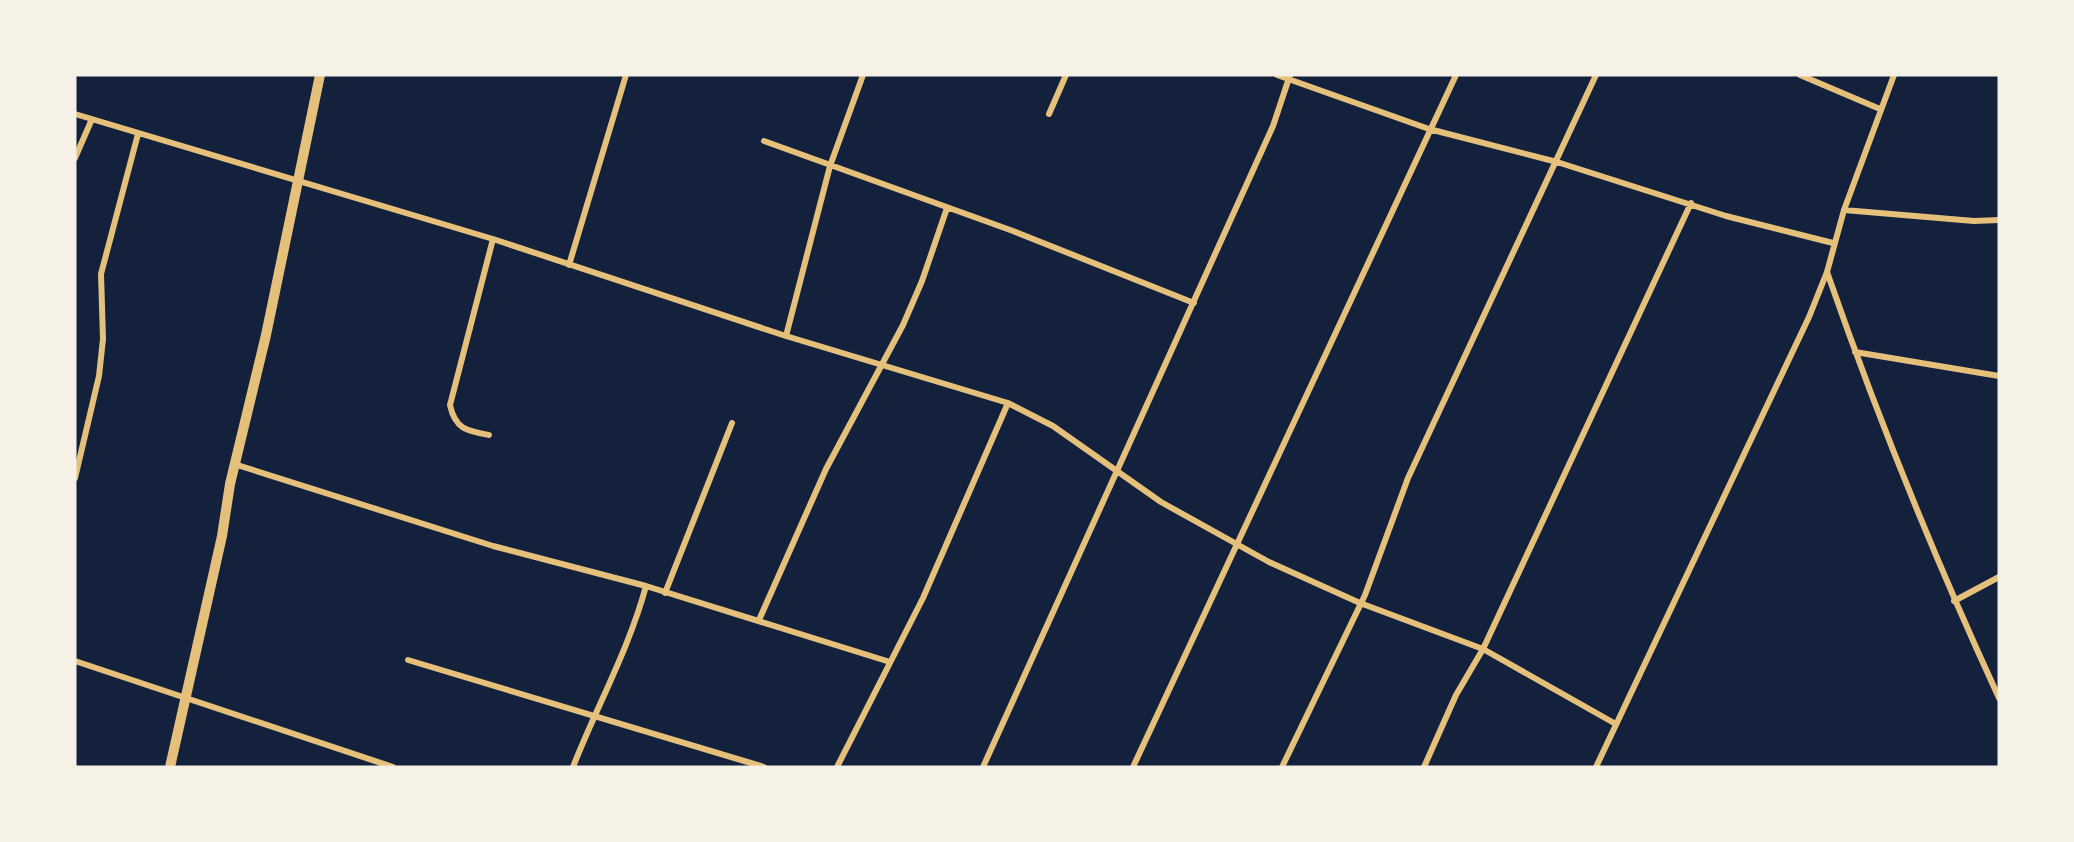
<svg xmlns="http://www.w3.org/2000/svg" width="2074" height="842" font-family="'Exo 2',sans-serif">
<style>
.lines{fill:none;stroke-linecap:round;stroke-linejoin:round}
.minor{stroke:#e5c07b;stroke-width:6}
.tertiary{stroke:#e5c07b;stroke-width:10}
</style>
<rect width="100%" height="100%" fill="#14213d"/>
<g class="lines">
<!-- minor -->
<path class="minor" d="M1277,75l152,54 128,33 169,54 107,27
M1800,75l80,34
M75,114l418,125 293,97 222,67 45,23 108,76 108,60 91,41 123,46 131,74
M1049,114l17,-39
M764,141l249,90 181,72
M75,158l17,-39
M1844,210l130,11 25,-1
M569,265l57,-190
M1827,272c50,144 108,287 172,426
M786,336l44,-170 33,-91
M1855,352l144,24
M489,435c-22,-4 -34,-6 -39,-30l43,-166
M234,464l259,82 153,40 244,76
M75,478l24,-102 4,-37 -2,-65 37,-140
M665,593l67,-170
M1954,601l45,-24
M759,620l67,-151 77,-144 19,-44 25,-73
M408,660l356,107
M75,661l318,106
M573,767c24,-61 56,-118 73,-181
M837,767l86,-169 85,-195
M983,767l290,-641 17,-51
M1133,767l323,-692
M1282,767l83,-172 43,-117 188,-403
M1424,767l32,-72 27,-46 208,-446
M1596,767l213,-450 18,-45 17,-62 50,-135"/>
<!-- tertiary -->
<path class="tertiary" d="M170,767l52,-231 8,-52 36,-149 54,-260"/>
</g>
<!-- border -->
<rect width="2074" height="842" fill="none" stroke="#f6f1e7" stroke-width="153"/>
</svg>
